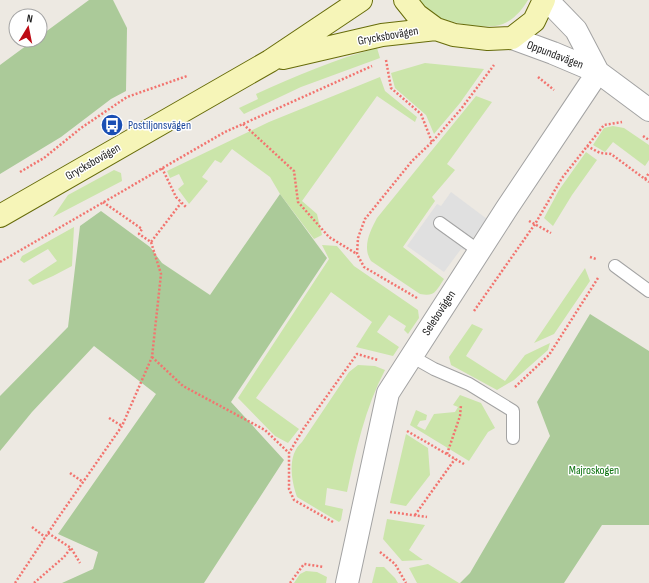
<svg xmlns="http://www.w3.org/2000/svg" width="649" height="583" font-family="'Sofia Sans Condensed',sans-serif">
<style>
.grass{fill:#cbe5aa}
.forest{fill:#abca99}
.parking{fill:#e0e0e0}
.lines{fill:none;stroke-linecap:round;stroke-linejoin:round}
.lane-casing{stroke:#a3a3a3;stroke-width:14}
.street-casing{stroke:#a3a3a3;stroke-width:24}
.secondary-casing{stroke:#676c0a;stroke-width:24}
.path{stroke:#f2746f;stroke-width:2.5;stroke-dasharray:2 2;stroke-linecap:butt}
.lane{stroke:#fff;stroke-width:12}
.street{stroke:#fff;stroke-width:22}
.secondary{stroke:#f6f5b8;stroke-width:22}
.labels{text-anchor:middle;dominant-baseline:central;stroke-width:3;stroke-linejoin:round;paint-order:stroke}
.street-label{font-size:12px;fill:#1c1c1c;stroke:#fff}
.transit-label{font-size:12px;fill:#164399;stroke:#fff;text-anchor:start}
.park-label{font-size:12px;fill:#117413;stroke:#fff}
</style>
<rect width="100%" height="100%" fill="#ede9e2"/>
<!-- grass -->
<path class="grass" d="M418,0h110c-7,12 -18,24 -33,26 -18,2 -56,-4 -69,-16 -3,-3 -6,-7 -8,-10z
M377,48l3,10 -79,29 -57,27 -5,-6 19,-9 -2,-5c40,-18 79,-35 121,-46z
M425,63l59,6 -24,34 -26,31 -8,-19 -31,-27 -4,-15z
M380,77l5,14 32,26 -2,5 -38,-26 -75,105 15,13 5,21 -8,4 -34,-45 -10,-17 -38,-28 -11,14 -6,-3 -13,17 6,4 -19,23 -11,-15 6,-5 -5,-10 -9,4 -3,-7 102,-49z
M476,96l16,6 -45,62 8,6 -23,27 3,4 -32,46 41,32c-8,12 -9,18 -24,15l-49,-33c-9,-14 -1,-30 6,-43z
M613,126l11,2 25,17v15l-4,6 -32,-24 -8,10 -12,-7 11,-17z
M586,152l11,8 -25,35 -19,31 -9,-8 15,-28z
M114,170l7,3 1,8 -69,36 15,-22z
M74,227l-2,39 -19,10 -20,9 -5,-5 29,-19 -9,-12 -24,14 -4,-3 2,-4z
M322,245l15,1 17,20 64,44 1,8 -11,16 -4,-4 2,-4 -17,-11 -12,17 22,15 -6,9 -37,-9 16,-25 -41,-30 -75,106 43,31 -11,14 -13,-7 -37,-38 91,-139z
M585,268l5,13 -36,53 -20,9z
M472,324l11,5 -17,27 39,25 20,-26 25,-12 -2,7 -34,30 -17,10 -46,-25 -2,-8z
M358,365l17,1 10,4c-20,38 -29,80 -38,122l-20,-4 -2,17 18,4 -2,11 -2,2 -42,-25c-6,-17 -10,-42 5,-55l47,-70z
M460,395l21,8 14,25 -7,4 -19,29 -59,-36 6,-15 11,5 -1,5 -6,1 -3,5 8,4 9,-16 21,-2 3,-5 -5,-2z
M406,434l22,14 2,27 -24,31 -16,-3z
M387,519l38,6 -16,25 14,10 -21,1 -19,-22z
M428,564l31,19h-42l-8,-15z
M376,567h8l11,11 3,5h-26z
M306,571l11,1 10,5 -1,6h-32l6,-9z"/>
<!-- forest -->
<path class="forest" d="M89,0h24l14,28 -1,63 -15,8 -50,38 -61,37v-109l34,-25h6v-4z
M280,194l47,64 -96,144 53,58 -80,123h-142l31,-14 5,-17 -40,-18 98,-140 -62,-48 -62,66 -32,39v-55l68,-69 12,-101 21,-15 49,36 12,16 48,32z
M590,314l59,37v174h-47l-38,58h-104l10,-10 80,-137 -13,-34z"/>
<!-- parking -->
<path class="parking" d="M451,192l36,27 -23,31 -3,-1 -17,23 -37,-26 30,-42 4,2z"/>
<g class="lines">
<!-- lane casing -->
<g class="lane-casing">
<path id="lane" d="M440,223l39,28
M615,266l34,25
M411,356l23,13 35,15 44,27v27"/>
</g>
<!-- street casing -->
<g class="street-casing">
<path id="street" d="M547,0l29,30 22,42
M512,38l41,15 45,19 51,38
M347,583l41,-190 119,-185 91,-136"/>
</g>
<!-- secondary casing -->
<g class="secondary-casing">
<path id="secondary" d="M405,0l12,15 19,14 18,6 34,4 24,-1 22,-17 10,-21
M283,58l99,-23 54,-6
M0,216l270,-155 91,-61"/>
</g>
<!-- path -->
<path class="path" d="M386,60l5,28 30,26 11,28
M538,77l16,13
M243,124l51,47 4,31 31,35 28,17
M643,136l6,4
M587,146l13,7 11,1 38,28
M162,168l14,29 10,10
M20,172l24,-14 37,-30 46,-31 60,-21
M645,179l4,-6
M103,202l39,27 -3,5 12,8 30,-39
M529,221l22,12
M590,257l6,2
M0,262l225,-130 147,-66
M417,298l-53,-31 -7,-13 1,-16 7,-19 47,-58 20,-19 29,-33 33,-44
M474,311l61,-87 27,-46 42,-53 18,-3
M152,357l31,29 82,44 24,23
M515,387l34,-32 49,-77
M109,418l13,8
M407,431l57,33
M447,454l13,-38 1,-11
M70,473l13,9
M390,512l37,5
M415,515l40,-56
M333,522l-39,-22 -5,-11v-36l15,-25 53,-74 21,6
M32,527l13,10
M48,533l23,15 9,15
M380,552l15,12 11,19
M15,583l43,-65 64,-92 30,-69 9,-83 -10,-32
M34,583l30,-26 7,-9
M290,583l14,-19 20,3"/>
<!-- lane -->
<use href="#lane" class="lane"/>
<!-- street -->
<use href="#street" class="street"/>
<!-- secondary -->
<use href="#secondary" class="secondary"/>
</g>
<!-- icons -->
<defs>
<g id="bus-disc" transform="scale(1.15)"><circle r="9.5" fill="#1a4fb4" stroke="#fff"/><path d="M-5-6H5V4H4V6H2V4H-2V6H-4V4H-5ZM-3.5-4V0h7V-4ZM-3.5 1.2v1.5H-2V1.2ZM2 1.2v1.5H3.5V1.2Z" fill="#fff"/></g>
</defs>
<g fill-rule="evenodd">
<use href="#bus-disc" x="112" y="125"/>
</g>
<g class="labels">
<!-- street labels -->
<g class="street-label">
<text transform="translate(388 36) rotate(-10)">Grycksbovägen</text>
<text transform="translate(555 55) rotate(21)">Oppundavägen</text>
<text transform="translate(93 162) rotate(-30)">Grycksbovägen</text>
<text transform="translate(439 313) rotate(-57)">Selebovägen</text>
</g>
<!-- transit labels -->
<g class="transit-label">
<text x="128" y="125">Postiljonsvägen</text>
</g>
<!-- park labels -->
<g class="park-label">
<text x="594" y="470">Majroskogen</text>
</g>
</g>
<!-- north arrow -->
<g transform="translate(28 28) rotate(10)"><circle r="19" fill="#ffffff" stroke="#a4a4a4"/>
<path d="M0-3L7 15L0 10L-7 15Z" fill="#be0b15"/>
<text y="-6" font-size="11" font-weight="bold" text-anchor="middle" fill="#1c1c1c">N</text>
</g>
</svg>
